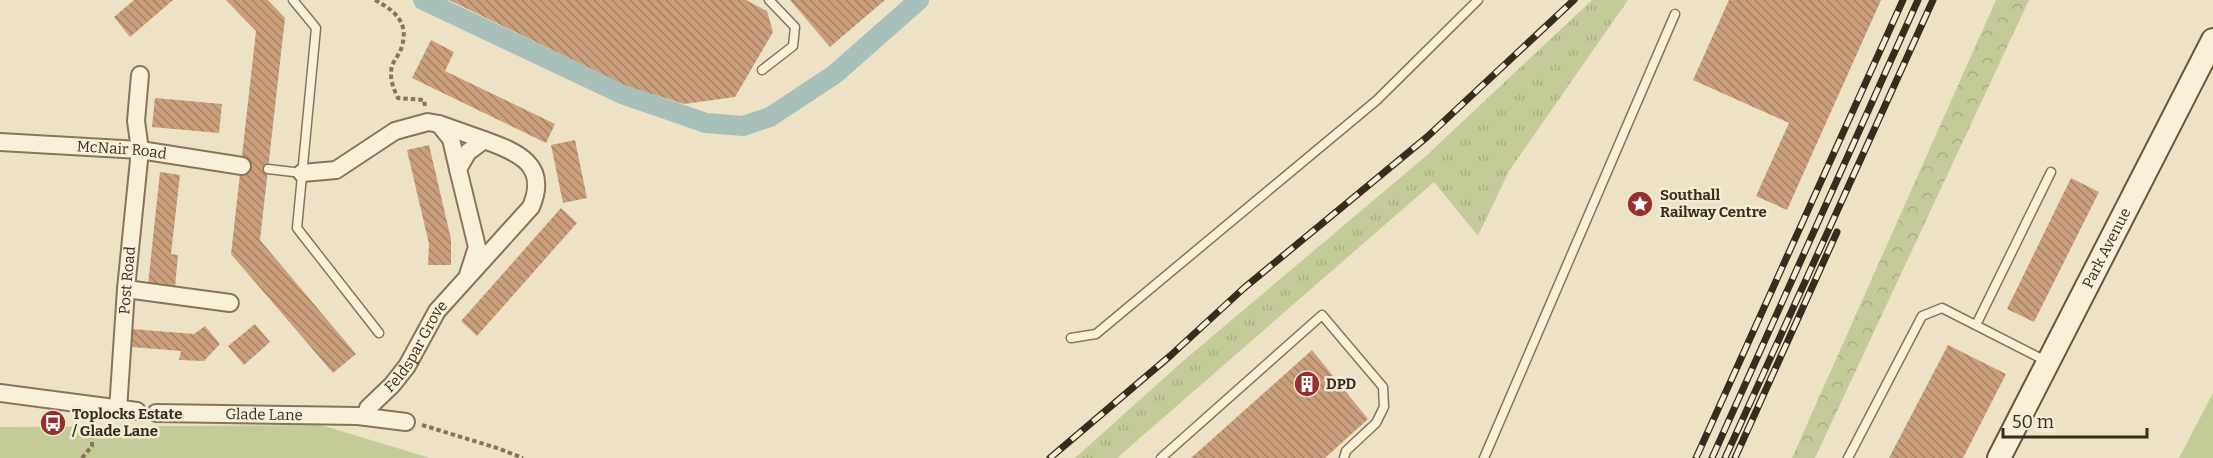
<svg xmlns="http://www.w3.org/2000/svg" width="2213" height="458" font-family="Bitter,serif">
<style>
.grass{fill:url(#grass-tufts)}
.forest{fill:url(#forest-crowns)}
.park{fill:#c4cb99}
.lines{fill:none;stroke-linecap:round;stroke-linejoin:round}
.canal{stroke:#a7c1ba;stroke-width:20}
.building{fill:url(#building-back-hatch)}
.lane-casing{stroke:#88745b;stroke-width:11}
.street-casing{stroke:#88745b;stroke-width:20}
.secondary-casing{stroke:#6a563f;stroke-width:26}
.path{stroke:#88745b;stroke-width:4;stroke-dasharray:4.5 3;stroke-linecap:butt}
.lane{stroke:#f8f0d8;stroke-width:8}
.street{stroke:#f8f0d8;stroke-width:16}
.secondary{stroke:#f8f0d8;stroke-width:22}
.rail-casing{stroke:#382c1f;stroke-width:7}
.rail{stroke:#f5ecd5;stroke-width:4.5;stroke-dasharray:14;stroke-linecap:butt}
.labels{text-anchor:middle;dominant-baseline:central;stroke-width:5;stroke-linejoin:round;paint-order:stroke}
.street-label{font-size:15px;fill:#382c1f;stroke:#f5ecd5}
.poi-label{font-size:15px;font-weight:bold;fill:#382c1f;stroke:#f5ecd5;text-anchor:start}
</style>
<defs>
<pattern id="grass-tufts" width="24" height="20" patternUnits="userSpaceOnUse" patternTransform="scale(1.5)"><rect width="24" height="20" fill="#c4cb99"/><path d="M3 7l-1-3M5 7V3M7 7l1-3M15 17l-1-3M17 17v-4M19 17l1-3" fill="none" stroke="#a9ae83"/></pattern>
<pattern id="forest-crowns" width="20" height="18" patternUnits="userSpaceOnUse" patternTransform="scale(1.5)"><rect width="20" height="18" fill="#c4cb99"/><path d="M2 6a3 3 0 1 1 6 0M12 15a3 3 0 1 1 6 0" fill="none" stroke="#a9ae83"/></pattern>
<pattern id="building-back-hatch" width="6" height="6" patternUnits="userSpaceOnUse" patternTransform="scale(1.5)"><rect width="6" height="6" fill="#cb9f7c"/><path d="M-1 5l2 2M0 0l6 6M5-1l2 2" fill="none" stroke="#a68265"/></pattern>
</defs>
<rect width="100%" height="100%" fill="#ede2c5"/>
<!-- grass -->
<path class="grass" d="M1592,0h36l-119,171 -31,65 -44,-54 -317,276h-42l108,-97 243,-205z"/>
<!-- forest -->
<path class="forest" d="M1996,0h33l-214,458h-23z"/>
<!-- park -->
<path class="park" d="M2213,393v65h-34z
M321,425l109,33h-430v-31z"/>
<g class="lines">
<!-- canal -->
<path class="canal" d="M423,0l199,94 84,29 37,3 27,-9 65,-43 84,-74"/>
</g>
<!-- building -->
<path class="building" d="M134,0h39l-43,37 -16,-20z
M226,0h42l17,18 -25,222 96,114 -23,19 -102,-119 25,-223z
M449,0h297l21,11 6,21 -38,65 -51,7 -57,-18z
M790,0h95l-55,47z
M1729,0h152l-94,210 -31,-14 33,-73 -96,-43z
M431,40l23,12 -9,19 110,53 -9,19 -134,-65z
M155,98l67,6 -3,29 -67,-6z
M575,140l12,58 -24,5 -12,-58z
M429,145l22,94v26h-23l1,-21 -22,-94z
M160,172l20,3 -9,79 7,1 -3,32 -27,-2z
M2071,178l28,14 -65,130 -27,-13z
M561,208l16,15 -100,113 -16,-15z
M255,324l15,18 -26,23 -16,-19z
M205,326l15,18 -16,17 -25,-1 2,-9 -50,-4 1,-18 62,5z
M1948,345l58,29 -43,84h-74z
M1312,350l56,69 -43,39h-134z"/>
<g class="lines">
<!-- lane casing -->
<g class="lane-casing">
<path id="lane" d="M293,0l23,28 -19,200 82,105
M762,70l31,-24 2,-19 -26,-27
M268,169l34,4
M1976,325l75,-153
M1071,338l25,-4 281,-234 101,-100
M1161,458l161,-143 61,72 1,20 -8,16 -30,28 -2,7
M1484,458l191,-444
M1848,458l74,-142 20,-8 104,53"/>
</g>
<!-- street casing -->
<g class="street-casing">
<g id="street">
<path d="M439,124l12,15 7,30"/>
<path id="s1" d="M0,142l140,8 102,16"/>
<path d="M302,173l34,-3 59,-39 33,-9 11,2 45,16"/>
<path d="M126,289l104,14"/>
<path d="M0,393l137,18"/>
<path id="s2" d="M118,410l8,-121 14,-139 -4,-29 4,-46"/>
<path id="s3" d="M156,413l202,3 48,6"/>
<path id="s4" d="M366,416l2,-8 24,-23 15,-19 30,-55 94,-104c18,-42 -13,-55 -47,-67l-16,12 -10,17 19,78 -9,28"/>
</g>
</g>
<!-- secondary casing -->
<g class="secondary-casing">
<g id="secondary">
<path id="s5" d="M1999,458l214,-418"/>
</g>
</g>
<!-- path -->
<path class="path" d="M375,0c21,11 35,24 26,49 -2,6 -7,11 -9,17 -3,11 1,22 6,32l26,2 1,6
M422,425l75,23 26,10
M82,458l10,-12v-26"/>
<!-- lane -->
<use href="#lane" class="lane"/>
<!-- street -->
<use href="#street" class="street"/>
<!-- secondary -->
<use href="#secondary" class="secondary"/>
<!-- rail casing -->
<g class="rail-casing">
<path id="rail" d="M1050,458l120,-102 74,-68 183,-151 147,-137
M1696,458l207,-458
M1712,458l206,-458
M1725,458l208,-458
M1735,458l102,-226"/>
</g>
<!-- rail -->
<use href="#rail" class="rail"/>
</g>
<!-- icons -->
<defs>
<g id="sight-disc" transform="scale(1.35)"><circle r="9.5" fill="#962f2d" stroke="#f5ecd5"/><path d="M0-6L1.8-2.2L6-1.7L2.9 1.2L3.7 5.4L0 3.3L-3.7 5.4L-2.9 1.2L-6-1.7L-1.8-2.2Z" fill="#fff"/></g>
<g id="building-disc" transform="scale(1.35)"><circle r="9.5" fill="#962f2d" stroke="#f5ecd5"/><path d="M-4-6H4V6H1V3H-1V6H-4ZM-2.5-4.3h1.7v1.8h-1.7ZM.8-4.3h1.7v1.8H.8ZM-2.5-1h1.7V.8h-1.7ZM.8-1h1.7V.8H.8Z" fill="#fff"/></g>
<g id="bus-disc" transform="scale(1.35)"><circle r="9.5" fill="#962f2d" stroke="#f5ecd5"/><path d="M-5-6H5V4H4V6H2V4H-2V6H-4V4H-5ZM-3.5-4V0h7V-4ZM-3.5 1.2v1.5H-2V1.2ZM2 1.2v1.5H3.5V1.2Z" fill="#fff"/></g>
</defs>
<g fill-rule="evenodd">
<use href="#sight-disc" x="1640" y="204"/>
<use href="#building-disc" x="1307" y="384"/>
<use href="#bus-disc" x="53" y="423"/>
</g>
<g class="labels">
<!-- street labels -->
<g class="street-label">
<text stroke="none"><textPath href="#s1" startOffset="122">McNair Road</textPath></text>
<text stroke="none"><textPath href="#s5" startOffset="236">Park Avenue</textPath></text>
<text stroke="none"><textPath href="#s2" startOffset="130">Post Road</textPath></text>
<text stroke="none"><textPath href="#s4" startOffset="87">Feldspar Grove</textPath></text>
<text stroke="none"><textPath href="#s3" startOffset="108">Glade Lane</textPath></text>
</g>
<!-- poi labels -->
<g class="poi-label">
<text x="1660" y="195">Southall<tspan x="1660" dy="17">Railway Centre</tspan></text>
<text x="1326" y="384">DPD</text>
<text x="72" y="414">Toplocks Estate<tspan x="72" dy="17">/ Glade Lane</tspan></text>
</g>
</g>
<!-- scale -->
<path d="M2003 428v9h144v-9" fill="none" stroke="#382c1f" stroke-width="3"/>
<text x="2012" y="428" font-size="18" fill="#382c1f" stroke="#f5ecd5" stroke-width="4.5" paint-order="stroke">50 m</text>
</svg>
